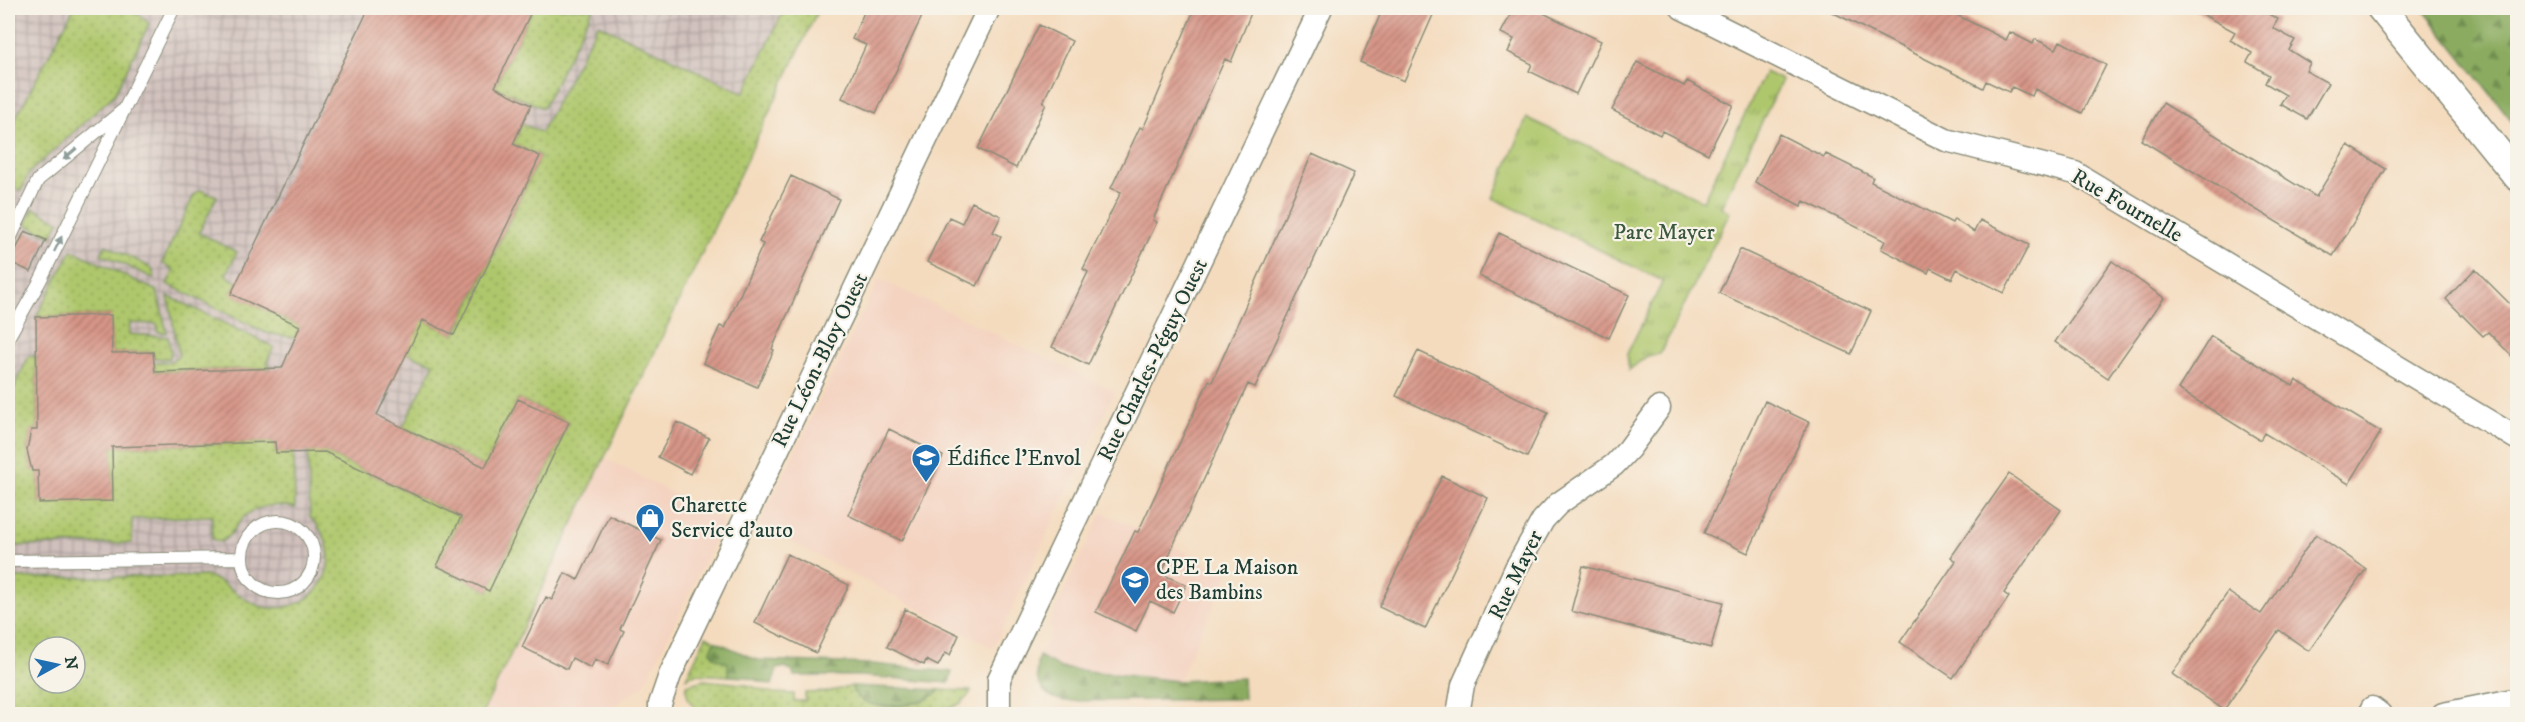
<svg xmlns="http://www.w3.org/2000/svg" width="2525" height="722" font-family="'IM FELL DW Pica',serif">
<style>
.built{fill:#f4d3c1}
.industrial{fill:url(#industrial-grid);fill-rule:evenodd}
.grass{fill:url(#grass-dots);stroke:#678250;stroke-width:1.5;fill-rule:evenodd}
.forest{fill:url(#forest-firs);stroke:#55744a;stroke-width:1.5}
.park{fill:url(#park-tufts);stroke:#678250;stroke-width:1.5}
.building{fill:url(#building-hatch)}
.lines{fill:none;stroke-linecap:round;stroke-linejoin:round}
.service-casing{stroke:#8a8c79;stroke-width:14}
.minor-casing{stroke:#8a8c79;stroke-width:25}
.tertiary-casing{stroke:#8a8c79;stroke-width:31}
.service{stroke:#fff;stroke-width:12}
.minor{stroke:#fff;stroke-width:22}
.tertiary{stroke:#fff;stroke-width:28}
.oneway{fill:#8f9e9a}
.labels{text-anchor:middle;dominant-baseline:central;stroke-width:4.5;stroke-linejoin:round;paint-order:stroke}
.street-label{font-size:22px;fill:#1f3d34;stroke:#f7f3e8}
.park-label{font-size:22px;fill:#3c593f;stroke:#f7f3e8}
.poi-label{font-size:22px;fill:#1f3d34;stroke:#f7f3e8;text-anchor:start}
</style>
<defs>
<pattern id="industrial-grid" width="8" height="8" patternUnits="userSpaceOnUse" patternTransform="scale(1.5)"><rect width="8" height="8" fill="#d0c0bc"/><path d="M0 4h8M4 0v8" fill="none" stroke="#a89d9a"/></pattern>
<pattern id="grass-dots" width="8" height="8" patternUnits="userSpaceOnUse" patternTransform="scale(1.5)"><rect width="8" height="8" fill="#afc76c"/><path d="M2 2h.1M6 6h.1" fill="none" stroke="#8ea35a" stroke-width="1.8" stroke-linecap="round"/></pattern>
<pattern id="forest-firs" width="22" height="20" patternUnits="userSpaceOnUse" patternTransform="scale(1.5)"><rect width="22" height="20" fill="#8bac60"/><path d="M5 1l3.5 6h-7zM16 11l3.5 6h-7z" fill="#718d50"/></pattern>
<pattern id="park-tufts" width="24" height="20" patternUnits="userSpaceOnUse" patternTransform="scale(1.5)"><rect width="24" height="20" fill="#afc76c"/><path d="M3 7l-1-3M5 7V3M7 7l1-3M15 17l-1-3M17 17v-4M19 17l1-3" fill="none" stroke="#8ea35a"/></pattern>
<pattern id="building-hatch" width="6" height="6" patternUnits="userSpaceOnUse" patternTransform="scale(1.5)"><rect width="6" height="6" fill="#d79587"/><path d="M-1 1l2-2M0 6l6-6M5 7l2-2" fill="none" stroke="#ae7b6f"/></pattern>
</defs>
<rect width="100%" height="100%" fill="#f7f3e8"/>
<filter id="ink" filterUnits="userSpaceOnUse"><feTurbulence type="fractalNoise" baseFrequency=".0167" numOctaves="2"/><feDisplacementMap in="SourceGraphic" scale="12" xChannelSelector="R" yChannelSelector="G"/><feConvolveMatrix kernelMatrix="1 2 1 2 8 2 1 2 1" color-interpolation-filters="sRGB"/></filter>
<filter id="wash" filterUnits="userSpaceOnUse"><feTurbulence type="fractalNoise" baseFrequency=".008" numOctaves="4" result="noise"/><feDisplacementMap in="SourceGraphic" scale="24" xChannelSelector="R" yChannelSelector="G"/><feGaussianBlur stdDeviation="1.35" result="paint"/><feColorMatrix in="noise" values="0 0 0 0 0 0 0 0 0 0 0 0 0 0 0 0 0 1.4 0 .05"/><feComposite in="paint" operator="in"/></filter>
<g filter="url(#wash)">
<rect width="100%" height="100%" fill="#f4dbbe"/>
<!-- built -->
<path class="built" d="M879,279l236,112 -122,257 -234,-123z
M604,458l120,62 -45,94 -35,71 -31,21 -131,8z
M1102,512l127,61 -51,108 -117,-13 -22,-12 13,-26 -4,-5 2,-5z"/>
<!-- industrial -->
<path class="industrial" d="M8,8h811l-337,706h-474zM39,647h36v36h-36z"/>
<!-- grass -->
<path class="grass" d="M74,8c27,-1 58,-8 75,16l-34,70 -86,79 -8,18 -13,-6v-52z
M533,8h60l-50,100 -48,-21z
M785,8h34l-337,706h-474v-136l200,-2c20,7 39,30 61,32 54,3 80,-53 41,-91l-2,-65h7l-1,-5 147,70 -24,49 52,25 80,-169 -51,-23 -33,68 -82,-40 31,-63 -27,-11 -30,-17 14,-31 64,30 85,-179 -27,-12 9,-20 19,8 57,-108 146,69zM39,647h36v36h-36z
M200,190l17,6 -18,37 38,19 -11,23 11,7 -5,12 68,32 -5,12 -29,-5 -99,-49 7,-14 -12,-7 32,-68z
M33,208l26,13 -7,15 -26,-11z
M106,245l46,23 3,11 -54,-25z
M72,250l85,41 10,42 -9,-1 -1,-8 -27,-1 -1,11 39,3 3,15 -2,7 -15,-1 -1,-6 -41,1 -2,-38 -74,2z
M168,296l106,51 -6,12 1,9 -114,4 -1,-10h16l9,-7z
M29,356h7l1,74h-6l-4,20 5,20 6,1 1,32 74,-3 -1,-53 163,-5 1,11h18l1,55c-19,-5 -42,-3 -55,13 -7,9 -9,16 -20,21l-8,-3v-23l-80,3v24l-124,3v-147z
M706,636l9,5 -4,10 3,6 15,6 -1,13 -33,-2 -9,4z
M704,680l40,4 29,9 21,1v7h11v-8l22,-1 25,-6 1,6c7,4 17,12 25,14 17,3 51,-3 62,-16l31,1c-6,12 -15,16 -27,18l-238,5c-14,-6 -20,-14 -20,-29z"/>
<!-- forest -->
<path class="forest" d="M2422,8h89l6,5v114z
M715,641l42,19 115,4 80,8 -3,11 -88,-7h-67l-2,-5 -7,-4 -8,2 -5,16 -26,-8 -18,-1v-13l-14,-6 -3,-6z
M1039,656l22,12 117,13 65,-3 1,21 -180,2c-24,-5 -32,-23 -25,-45z
M852,686l88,4c-15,17 -84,27 -88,-4z"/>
<!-- park -->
<path class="park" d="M1765,72l17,8 -61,127 9,5 -70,142 -13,2 -18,14 -2,-16 36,-73 -170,-83 34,-80 176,83z"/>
<g id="blocks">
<!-- building -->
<path class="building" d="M369,8h164l-38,79 36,18 -18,39 27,12 -86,179 -31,-15 -46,95 108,52 33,-68 51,23 -80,169 -52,-25 24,-49 -136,-65 -49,1 -1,-11 -163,5 1,54 -74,2 -1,-32h-6l-5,-21 4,-20h6l-1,-113 75,-2 1,38 41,-1 2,20 127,-4 18,-42 -69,-32z
M866,8h60l-50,105 -34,-15 24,-53 -14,-6z
M1195,8h58l-22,54 -6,-3 -72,161 4,2 -69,143 -36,-18 36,-75 -5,-3 38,-77 -10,-4 29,-61 3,2z
M1383,8h53l-32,73 -44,-19z
M1514,8h19l68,33 -25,53 -47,-23 3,-7 -24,-12 6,-13 -13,-6z
M1824,8h119l63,32 4,-8 23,12 2,-5 21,10 4,-8 46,24 -24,48 -47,-24 -3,7 -20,-9 -3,5 -23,-11 -3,7z
M2191,8h66l21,11 -5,9 22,12 -6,10 21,13 -4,8 22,12 -21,36 -27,-15 6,-9 -21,-12 4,-8 -22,-13 5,-9 -22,-13 5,-8z
M1039,25l33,16 -29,61 3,2 -30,64 -38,-19z
M1637,62l47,24 3,-5 46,24 -25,49 -46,-23 -2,4 -48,-25z
M2163,103l153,94 32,-52 38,24 -53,87 -192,-116z
M1779,134l45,23 2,-3 47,23 -2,5 81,41 2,-4 20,13 6,-12 49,25 -25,48 -47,-24 -5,10 -22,-11 -2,5 -47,-24 4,-8 -81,-40 -3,5 -46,-24z
M1312,154l42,19 -99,214 -7,-3 -76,164 -10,26 24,11 -13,27 -23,-11 -14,30 -40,-19 39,-81 3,1 71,-152 3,2z
M791,176l48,23 -67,150 2,1 -17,37 -54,-24 17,-37 5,2 38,-84 -4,-2z
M972,202l29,14 -8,16 8,4 -24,50 -50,-24 22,-45 13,6z
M25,231l21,9 -15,32 -21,-10z
M1499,233l130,62 -20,43 -130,-62z
M1740,249l131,62 -20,43 -132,-61z
M2112,261l52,37 -56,80 -53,-36z
M2475,269l42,42v50l-29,-29 -5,4 -37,-37z
M2211,336l82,50 3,-6 85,52 -32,52 -85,-51 -4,7 -82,-51z
M1418,351l130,61 -21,45 -131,-61z
M1765,401l44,21 -61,131 -44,-20z
M677,422l32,16 -19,36 -32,-17z
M889,429l54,27 -41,85 -54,-26z
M2009,474l52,36 -57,83 5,4 -56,81 -53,-36 56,-81 -5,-4z
M1442,476l46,22 -63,131 -46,-22z
M609,515l52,25 -41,89 4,2 -16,34 -13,-6 -4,9 -19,-10 -5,11 -45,-22 24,-50 6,3 13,-27 13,7z
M2316,534l50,35 -57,82 -30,-21 -55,80 -52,-36 56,-82 33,22z
M787,554l62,31 -33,68 -61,-30z
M1583,566l140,36 -12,46 -140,-37z
M905,609l54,26 -9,20 -5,-2 -7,13 -12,-6 -2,5 -37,-18z"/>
</g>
</g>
<g filter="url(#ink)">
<use href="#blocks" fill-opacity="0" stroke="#8a8c79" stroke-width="1.5"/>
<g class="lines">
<!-- service casing -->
<g class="service-casing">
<path id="service" d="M8,243l30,-63 84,-69
M8,338l32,-57 134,-273
M242 557a36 36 0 1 1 72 0a36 36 0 1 1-72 0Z
M8,561l234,-3"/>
</g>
<!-- minor casing -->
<g class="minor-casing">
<path id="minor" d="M1682,8l264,132 129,33 443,266
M2372,708l8,6
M660,714v-10l10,-29 319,-667
M999,714v-35l322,-671
M1458,714l5,-29 53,-117 27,-48 15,-16 56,-39 15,-16 30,-41
M2443,714l75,-15"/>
</g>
<!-- tertiary casing -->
<g class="tertiary-casing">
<path id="tertiary" d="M2381,8l137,169"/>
</g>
<!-- service -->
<use href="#service" class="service"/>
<!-- minor -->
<use href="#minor" class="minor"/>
<!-- tertiary -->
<use href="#tertiary" class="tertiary"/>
</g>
<!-- one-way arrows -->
<defs><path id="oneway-solid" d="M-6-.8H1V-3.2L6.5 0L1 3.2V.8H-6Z" transform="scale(1.5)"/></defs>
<g class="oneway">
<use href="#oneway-solid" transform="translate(70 154) rotate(140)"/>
<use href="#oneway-solid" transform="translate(58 244) rotate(-64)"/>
</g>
</g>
<!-- icons -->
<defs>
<g id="university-pin" transform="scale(1.5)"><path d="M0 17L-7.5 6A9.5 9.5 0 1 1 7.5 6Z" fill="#1f6fb2" stroke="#f7f3e8"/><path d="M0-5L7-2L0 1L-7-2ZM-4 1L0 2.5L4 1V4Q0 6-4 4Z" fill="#fff"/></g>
<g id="shop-pin" transform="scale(1.5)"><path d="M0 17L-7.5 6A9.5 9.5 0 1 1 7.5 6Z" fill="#1f6fb2" stroke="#f7f3e8"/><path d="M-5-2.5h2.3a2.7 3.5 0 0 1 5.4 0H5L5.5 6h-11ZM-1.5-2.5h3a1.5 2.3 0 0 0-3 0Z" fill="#fff"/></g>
<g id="school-pin" transform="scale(1.5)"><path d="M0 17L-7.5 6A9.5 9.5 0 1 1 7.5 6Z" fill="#1f6fb2" stroke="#f7f3e8"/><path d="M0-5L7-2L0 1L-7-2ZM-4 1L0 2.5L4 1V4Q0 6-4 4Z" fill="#fff"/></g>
</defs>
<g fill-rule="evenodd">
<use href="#university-pin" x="926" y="458"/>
<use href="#shop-pin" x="650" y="518"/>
<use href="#school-pin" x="1135" y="580"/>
</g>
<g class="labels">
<!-- street labels -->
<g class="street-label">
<text transform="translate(2127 206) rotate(30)">Rue Fournelle</text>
<text transform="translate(820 360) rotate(-64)">Rue Léon-Bloy Ouest</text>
<text transform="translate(1153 360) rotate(-64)">Rue Charles-Péguy Ouest</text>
<text transform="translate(1516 575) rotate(-64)">Rue Mayer</text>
</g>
<!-- park labels -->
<g class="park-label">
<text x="1664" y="232">Parc Mayer</text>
</g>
<!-- poi labels -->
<g class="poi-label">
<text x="947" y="458">Édifice l'Envol</text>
<text x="671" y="505">Charette<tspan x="671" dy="25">Service d'auto</tspan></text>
<text x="1156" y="567">CPE La Maison<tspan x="1156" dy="25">des Bambins</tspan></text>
</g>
</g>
<!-- margin -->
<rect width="2525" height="722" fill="none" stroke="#f7f3e8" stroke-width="30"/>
<!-- north arrow -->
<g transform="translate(57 665) rotate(82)"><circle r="28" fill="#f7f3e8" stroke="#a1aaa0" stroke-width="1.5"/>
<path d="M0-4.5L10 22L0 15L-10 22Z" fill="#1f6fb2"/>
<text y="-9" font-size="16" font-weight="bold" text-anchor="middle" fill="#1f3d34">N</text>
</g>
</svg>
